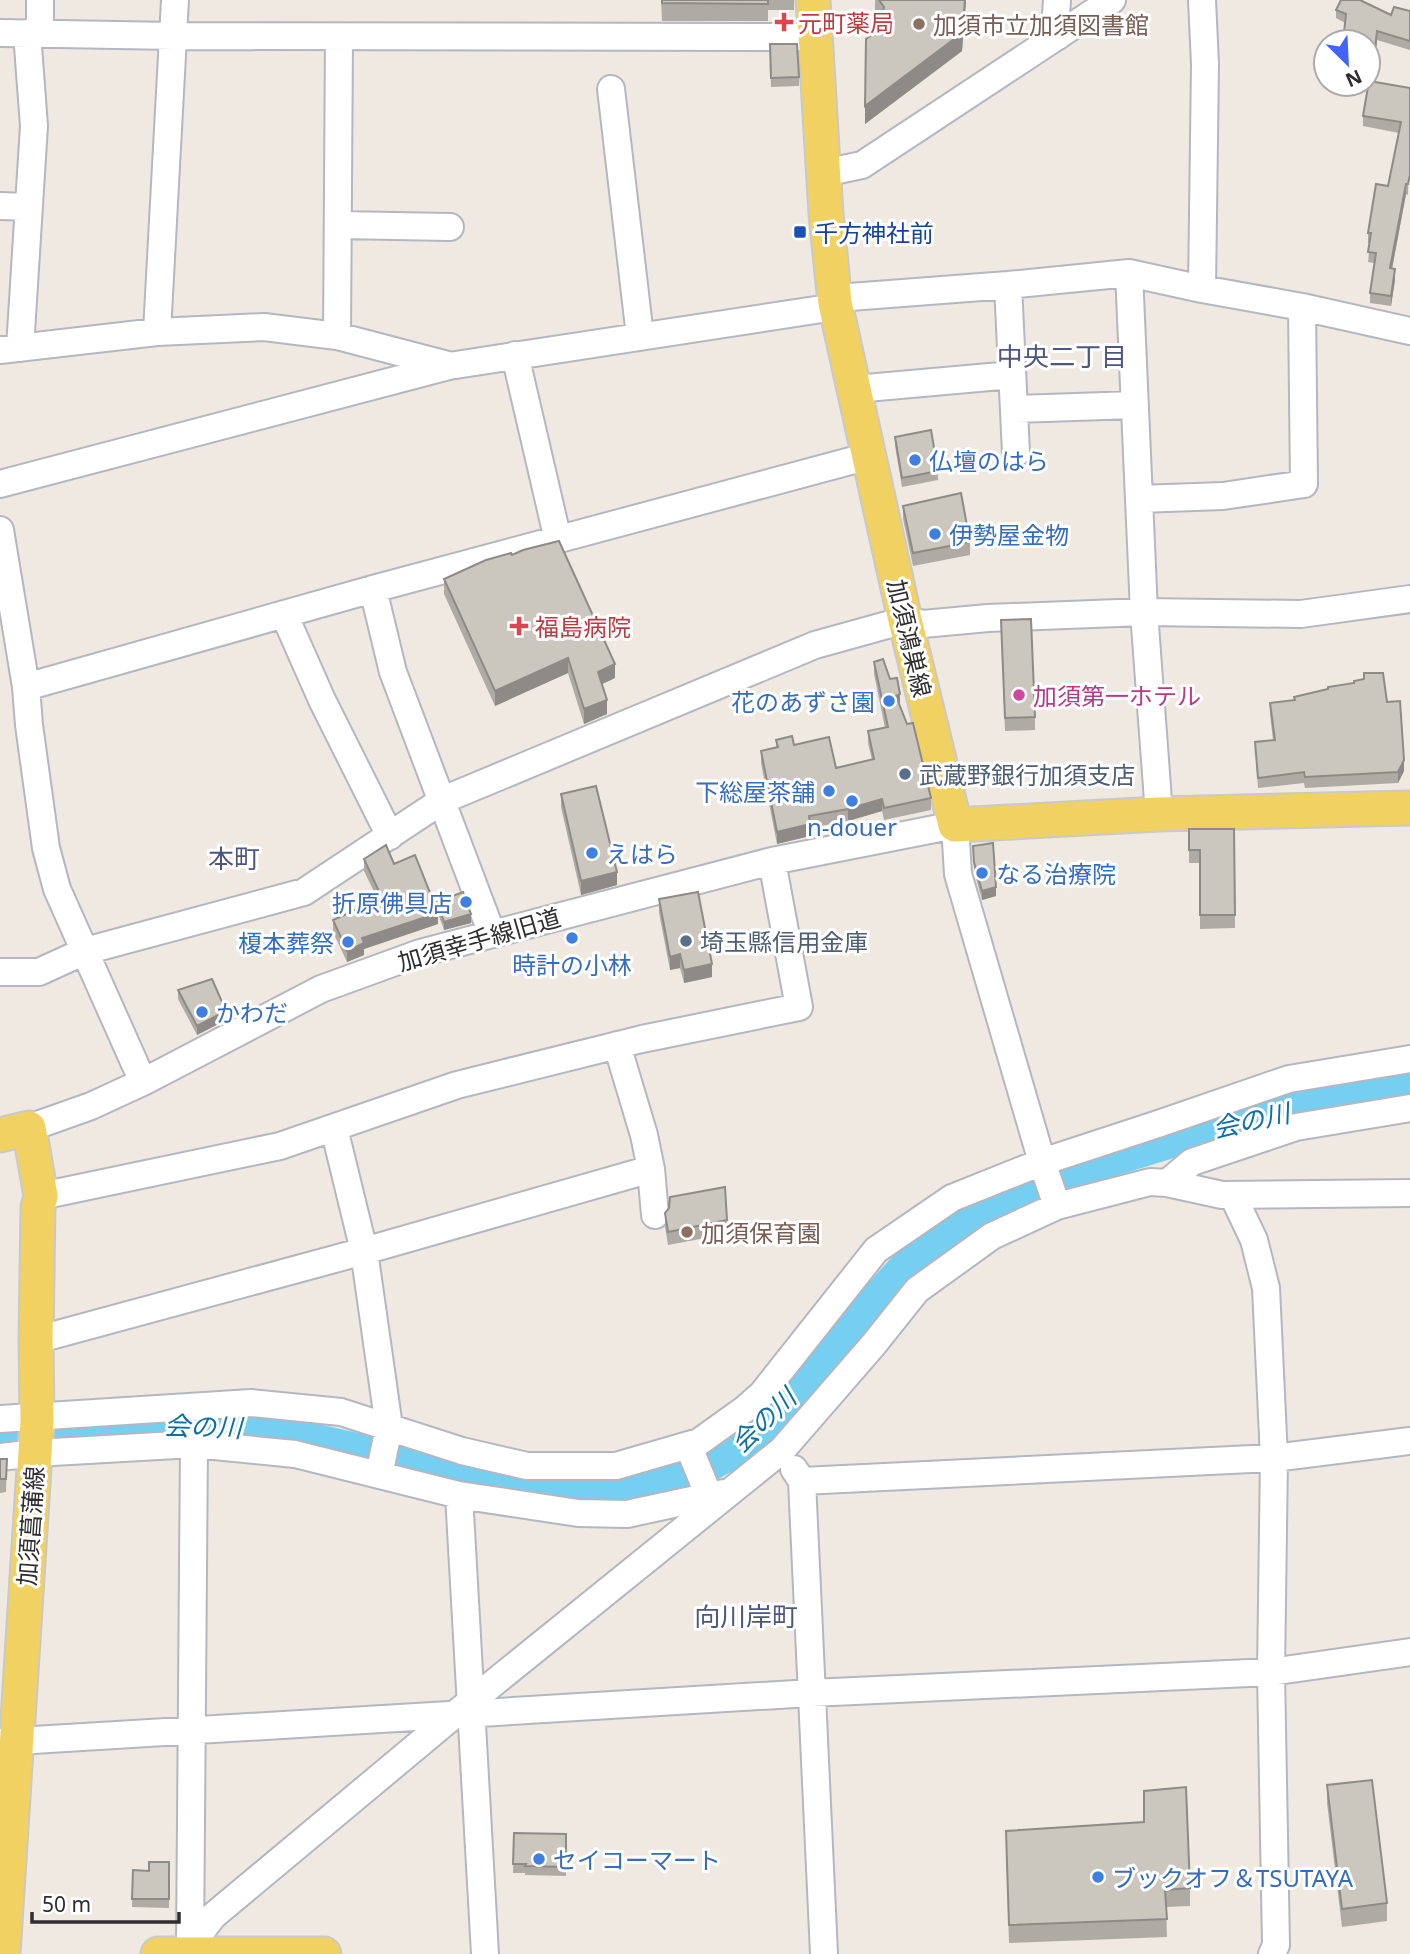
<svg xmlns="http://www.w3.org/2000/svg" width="1410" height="1954" font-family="'Noto Sans','Noto Sans JP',sans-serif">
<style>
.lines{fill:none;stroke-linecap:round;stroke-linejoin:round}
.river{stroke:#75cff0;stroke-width:35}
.minor-casing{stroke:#b4b7c1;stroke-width:30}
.major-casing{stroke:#c9c9c9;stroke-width:37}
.minor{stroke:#fff;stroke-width:26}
.major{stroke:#f2d163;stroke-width:33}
.wall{fill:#afaba4}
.shaded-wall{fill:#8e8b86}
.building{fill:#cbc7bf;stroke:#8e8b86;stroke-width:2}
.health-dot{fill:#e0444e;stroke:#fff;stroke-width:2.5}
.education-dot{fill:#8d6e63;stroke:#fff;stroke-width:2.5}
.transit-dot{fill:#1a4fb4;stroke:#fff;stroke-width:2.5}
.shop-dot{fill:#3f7fe0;stroke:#fff;stroke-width:2.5}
.hotel-dot{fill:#d1479c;stroke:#fff;stroke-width:2.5}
.service-dot{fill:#5c6f8a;stroke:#fff;stroke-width:2.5}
.labels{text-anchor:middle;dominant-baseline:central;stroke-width:6;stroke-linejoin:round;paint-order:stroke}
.health-label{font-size:24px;fill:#be3a42;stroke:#fff;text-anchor:start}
.education-label{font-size:24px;fill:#785e54;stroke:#fff;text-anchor:start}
.transit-label{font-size:24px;fill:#164399;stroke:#fff;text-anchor:start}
.shop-label{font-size:24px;fill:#366cbe;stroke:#fff;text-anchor:start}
.street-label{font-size:24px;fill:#2e2e2e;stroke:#fff}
.hotel-label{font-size:24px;fill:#b23c85;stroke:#fff;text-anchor:start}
.service-label{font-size:24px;fill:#4e5e75;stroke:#fff;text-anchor:start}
.neighbourhood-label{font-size:26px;fill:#4d5680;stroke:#fff}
.water-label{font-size:26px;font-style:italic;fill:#0d6fa3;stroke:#fff}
</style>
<rect width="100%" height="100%" fill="#efe9e1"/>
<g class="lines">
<!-- river -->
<path class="river" d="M0,1438l121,-15 139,6 176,39 131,25h52l88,-28 37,-20 169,-185 42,-29 147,-69 109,-34 199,-41"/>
<!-- minor casing -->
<g class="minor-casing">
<path id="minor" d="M40,0v33
M1057,0l-2,30 3,6
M1202,0l3,64 -3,225
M0,33l174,3 641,1
M611,89l29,247
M824,173l38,-8 250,-165
M0,206l29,1
M338,225l112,2
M1129,273l15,339 15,202
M1008,285l8,168
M157,332l18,-332
M337,336l2,-299
M20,348l14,-222 -7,-93
M0,350l157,-18 107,-5 73,9 111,29
M515,355l43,185
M855,389l157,-14
M1014,409l121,-4
M0,484l449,-118 373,-57 28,-12 158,-12 121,-12 73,16 100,18 108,24
M1139,499l84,-3 81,-12 -2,-177
M0,530l26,157 3,38 17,123 11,41 86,193
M373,589l20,83 99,262
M284,614l38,86 68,136
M26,687l347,-98 496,-133
M0,972h39l46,-21 219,-59 139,-92 372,-155 90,-25 18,4 65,-6 156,-6 157,2 109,-15
M617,1045l27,90 7,34 4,46
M29,1128l62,-22 52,-24 178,-93 99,-36 352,-92 183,-36 3,49 84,288 15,44
M334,1128l30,123 25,176 -10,48
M1167,1183l25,-21 104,-35 114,-19
M41,1196l239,-50 177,-61 185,-46 157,-32 -27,-146
M1233,1196l21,44 12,48 8,170 -3,214 5,273 -4,9
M36,1340l328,-89 287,-82
M0,1419l251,-16 90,9 121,39 65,15h89l83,-24 46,-33 17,-15 114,-144 76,-52 90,-36 116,-38 131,-45 121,-20
M688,1445l21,51
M0,1457l35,-4 159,-9 101,10 164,41 119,18 49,1 97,-21
M794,1469l8,12 22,473
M802,1481l472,-23 136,-17
M459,1495l26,459
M0,1742l811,-49 460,-21 139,-20
M190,1946l4,-502
M184,1954l29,-38 241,-201 328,-265 92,-106 43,-54 75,-54 65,-30 93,-24 17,1 55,12 188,-2"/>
</g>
<!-- major casing -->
<g class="major-casing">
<path id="major" d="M813,0l13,214 9,89 70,317 50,205 204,-11 251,-6
M0,1135l29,-7 12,68 -3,11 -2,133 1,81 -34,533
M158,1954h166"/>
</g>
<!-- minor -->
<use href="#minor" class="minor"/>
<!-- major -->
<use href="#major" class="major"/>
</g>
<!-- wall -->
<path class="wall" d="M661,0h133v10h-26v11h-106z
M875,0h91l-4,51 -97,73 16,-104 -6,-9z
M1336,10l55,5 19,-4v39l-33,-10 -5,42 38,6 -2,107 -2,-1 -14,75 3,11 -4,26 -21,-3v-10l4,-30 -6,-1 2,-19h-2v-10l20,-47 11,-53 -36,-7v-10l5,-32v-42l-23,-19 -9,-5z
M770,44l29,33v9l-28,1z
M895,437l43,34v9l-36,7 -7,-41z
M903,506l67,36v13l-57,11 -10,-47z
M444,579l171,99 -13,6 5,30 -23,10 -16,-51 -73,33 -51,-112z
M1001,633l34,84v13l-30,1z
M874,662l26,44 31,92v12l-47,10 -2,-9 -34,10 -38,7v8l-33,8 -16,-81v-12l15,-4v-7l18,5 42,23 36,-8 -4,-17v-12l17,-3 -11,-54z
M1354,683l33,19 17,69 -6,12 -93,5 -1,-5 -46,5 -3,-46 18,-2 -3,-26v-11l24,-3z
M561,794l56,91 -36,10 -20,-88z
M1189,829h45l1,99 -35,1v-66h-11z
M973,846l23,50 -14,4 -8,-29z
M364,859l30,5 44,60 -74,25v6l-17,7 -14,-30v-12l45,-20 -14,-29z
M659,899l53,78 -28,6 -4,-15 -10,2 -11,-57z
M437,902l34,21 -27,7 -7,-19z
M178,990l48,30 -29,15 -19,-36z
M665,1213l62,7v14l-59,11 -3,-18z
M0,1459h7l-1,33 -6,1z
M1327,1785l60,118v18l-45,6 -15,-124z
M514,1833l52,1v42l-41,-1v-2h-12z
M1006,1848l184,40v18l-24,1 1,30 -158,6z
M169,1862v46l-37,-1 1,-37 16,1z"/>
<!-- shaded-wall -->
<path class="shaded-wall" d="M965,0h1l-4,51 -97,73v-18z
M1377,31v9l-5,44v-9z
M1406,184v10l-16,85v-11z
M1395,269v11l-4,26v-10z
M568,658v15l-73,33v-15z
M615,664v14l-17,8v-14z
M900,694v12l-4,-10z
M607,700v14l-23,10v-15z
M1404,760v11l-6,12v-11z
M882,799v12l-34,10v-12z
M810,824v12l-33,8v-12z
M617,872v13l-36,10v-14z
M996,887v9l-14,4v-9z
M438,913v11l-74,25v6l-17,7v-11l15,-13z
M471,914v9l-27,7v-8z
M680,954v14l-10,2v-13z
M712,964v13l-28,6v-13z
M226,1011v9l-29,15v-9z"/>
<!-- building -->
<path class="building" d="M662,0h106v4l-106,-1z
M879,0h86l-3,33 -97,73 1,-67 14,-10 4,-22z
M1341,0h19l31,15 3,-8 16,4v30l-33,-10 -5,44h-4v-33h-25l3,-28 -10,-4z
M770,44h27l2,33 -28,1z
M1369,81l41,7v87l-2,9h-2l-16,84 5,1 -4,27 -21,-3 6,-40 -8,-1 3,-19h-3l8,-49 12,2 13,-64 -38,-6z
M931,430l7,41 -36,7 -7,-41z
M961,493l9,49 -57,11 -10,-47z
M559,541l56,123 -17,8 9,28 -23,9 -16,-51 -73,33 -51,-112 42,-19 25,-7 1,2 11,-5z
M1031,619l4,98 -30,1 -4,-98z
M883,659l7,20 7,-1 3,16 -4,2 11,28 6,-1 18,75 -47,10 -2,-9 -34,10 -39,7 1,8 -33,8 -16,-81 17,-4 -2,-7 16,-4 2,9 35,-8 7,31 38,-9 -6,-28 20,-4 -14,-65z
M1364,673h19l4,29 13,-1 4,59 -6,12 -93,5 -1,-5 -46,6 -3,-36 20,-2 -5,-37 25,-3 -1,-3 34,-8v-2l26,-4v-2l10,-2z
M596,786l21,86 -36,9 -20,-87z
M1189,829h45l1,86h-35v-65h-11z
M993,843l3,44 -14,4 -8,-29 -1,-16z
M386,845l8,19 21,-9 23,58 -76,25 2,5 -17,8 -14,-31 49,-22 -18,-39z
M463,892l8,22 -27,8 -7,-20z
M698,892l14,72 -28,6 -4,-16 -10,3 -11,-58z
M212,979l14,32 -29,15 -19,-36z
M725,1187l2,33 -59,12 -3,-19 4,-5 1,-11z
M0,1459h7l-1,20h-6z
M1372,1780l15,123 -45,6 -15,-124z
M1186,1787l4,101 -25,2 2,29 -158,6 -3,-94 138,-9v-31z
M514,1833l52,1v33l-41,-1 1,-2h-13z
M149,1862h20v37h-37l1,-29 16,1z"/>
<!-- markers -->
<g class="health-dot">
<path d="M780.5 11.5h7v7h7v7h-7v7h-7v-7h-7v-7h7z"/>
<path d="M515.5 615.5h7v7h7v7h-7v7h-7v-7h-7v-7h7z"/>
</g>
<g class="education-dot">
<circle cx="919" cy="24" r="7"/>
<circle cx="687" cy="1232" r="7"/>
</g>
<rect class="transit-dot" x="793" y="225" width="14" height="14" rx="3.5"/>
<g class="shop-dot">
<circle cx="915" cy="460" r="7"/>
<circle cx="935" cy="534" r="7"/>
<circle cx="889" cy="701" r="7"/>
<circle cx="829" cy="791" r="7"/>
<circle cx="852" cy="801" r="7"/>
<circle cx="592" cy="853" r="7"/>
<circle cx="982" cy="873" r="7"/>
<circle cx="466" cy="902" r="7"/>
<circle cx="572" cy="938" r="7"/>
<circle cx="348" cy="942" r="7"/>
<circle cx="202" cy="1012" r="7"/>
<circle cx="539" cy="1859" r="7"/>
<circle cx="1098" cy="1877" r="7"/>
</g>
<circle class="hotel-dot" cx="1019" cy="695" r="7"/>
<g class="service-dot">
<circle cx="905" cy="774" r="7"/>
<circle cx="686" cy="941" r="7"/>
</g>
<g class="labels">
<!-- health labels -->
<g class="health-label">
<text x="798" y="22">元町薬局</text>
<text x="535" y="626">福島病院</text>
</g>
<!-- education labels -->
<g class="education-label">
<text x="933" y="24">加須市立加須図書館</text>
<text x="701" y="1232">加須保育園</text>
</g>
<!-- transit labels -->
<g class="transit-label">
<text x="814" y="232">千方神社前</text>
</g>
<!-- shop labels -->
<g class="shop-label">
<text x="929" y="460">仏壇のはら</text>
<text x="949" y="534">伊勢屋金物</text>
<text x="875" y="701" text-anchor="end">花のあずさ園</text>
<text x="815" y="791" text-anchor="end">下総屋茶舗</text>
<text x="852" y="826" text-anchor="middle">n-douer</text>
<text x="606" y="853">えはら</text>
<text x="996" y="873">なる治療院</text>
<text x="452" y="902" text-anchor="end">折原佛具店</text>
<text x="334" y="942" text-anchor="end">榎本葬祭</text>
<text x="572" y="964" text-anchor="middle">時計の小林</text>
<text x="216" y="1012">かわだ</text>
<text x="553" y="1859">セイコーマート</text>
<text x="1112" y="1877">ブックオフ＆TSUTAYA</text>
</g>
<!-- street labels -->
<g class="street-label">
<text transform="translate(910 638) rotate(77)">加須鴻巣線</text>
<text transform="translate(479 939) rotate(-16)">加須幸手線旧道</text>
<text transform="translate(30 1526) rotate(-86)">加須菖蒲線</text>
</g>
<!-- hotel labels -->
<g class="hotel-label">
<text x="1033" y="695">加須第一ホテル</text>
</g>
<!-- service labels -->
<g class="service-label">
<text x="919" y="774">武蔵野銀行加須支店</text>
<text x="700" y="941">埼玉縣信用金庫</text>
</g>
<!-- neighbourhood labels -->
<g class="neighbourhood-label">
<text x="1062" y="356">中央二丁目</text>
<text x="234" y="858">本町</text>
<text x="746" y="1616">向川岸町</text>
</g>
<!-- water labels -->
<g class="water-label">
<text transform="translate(1251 1120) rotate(-12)">会の川</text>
<text transform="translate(763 1420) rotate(-44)">会の川</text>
<text transform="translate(203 1426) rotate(2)">会の川</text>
</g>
</g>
<!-- north arrow -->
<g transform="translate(1347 63) rotate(156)"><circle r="33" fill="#ffffff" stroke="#ababab" stroke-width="2"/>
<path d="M0-5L12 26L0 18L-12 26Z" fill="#4264fb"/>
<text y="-10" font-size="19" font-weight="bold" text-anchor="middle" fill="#2e2e2e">N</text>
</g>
<!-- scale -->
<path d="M32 1912v10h147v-10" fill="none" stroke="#2e2e2e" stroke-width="3.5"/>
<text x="42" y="1912" font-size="21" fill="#2e2e2e" stroke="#ffffff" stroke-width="5" paint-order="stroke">50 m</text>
</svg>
